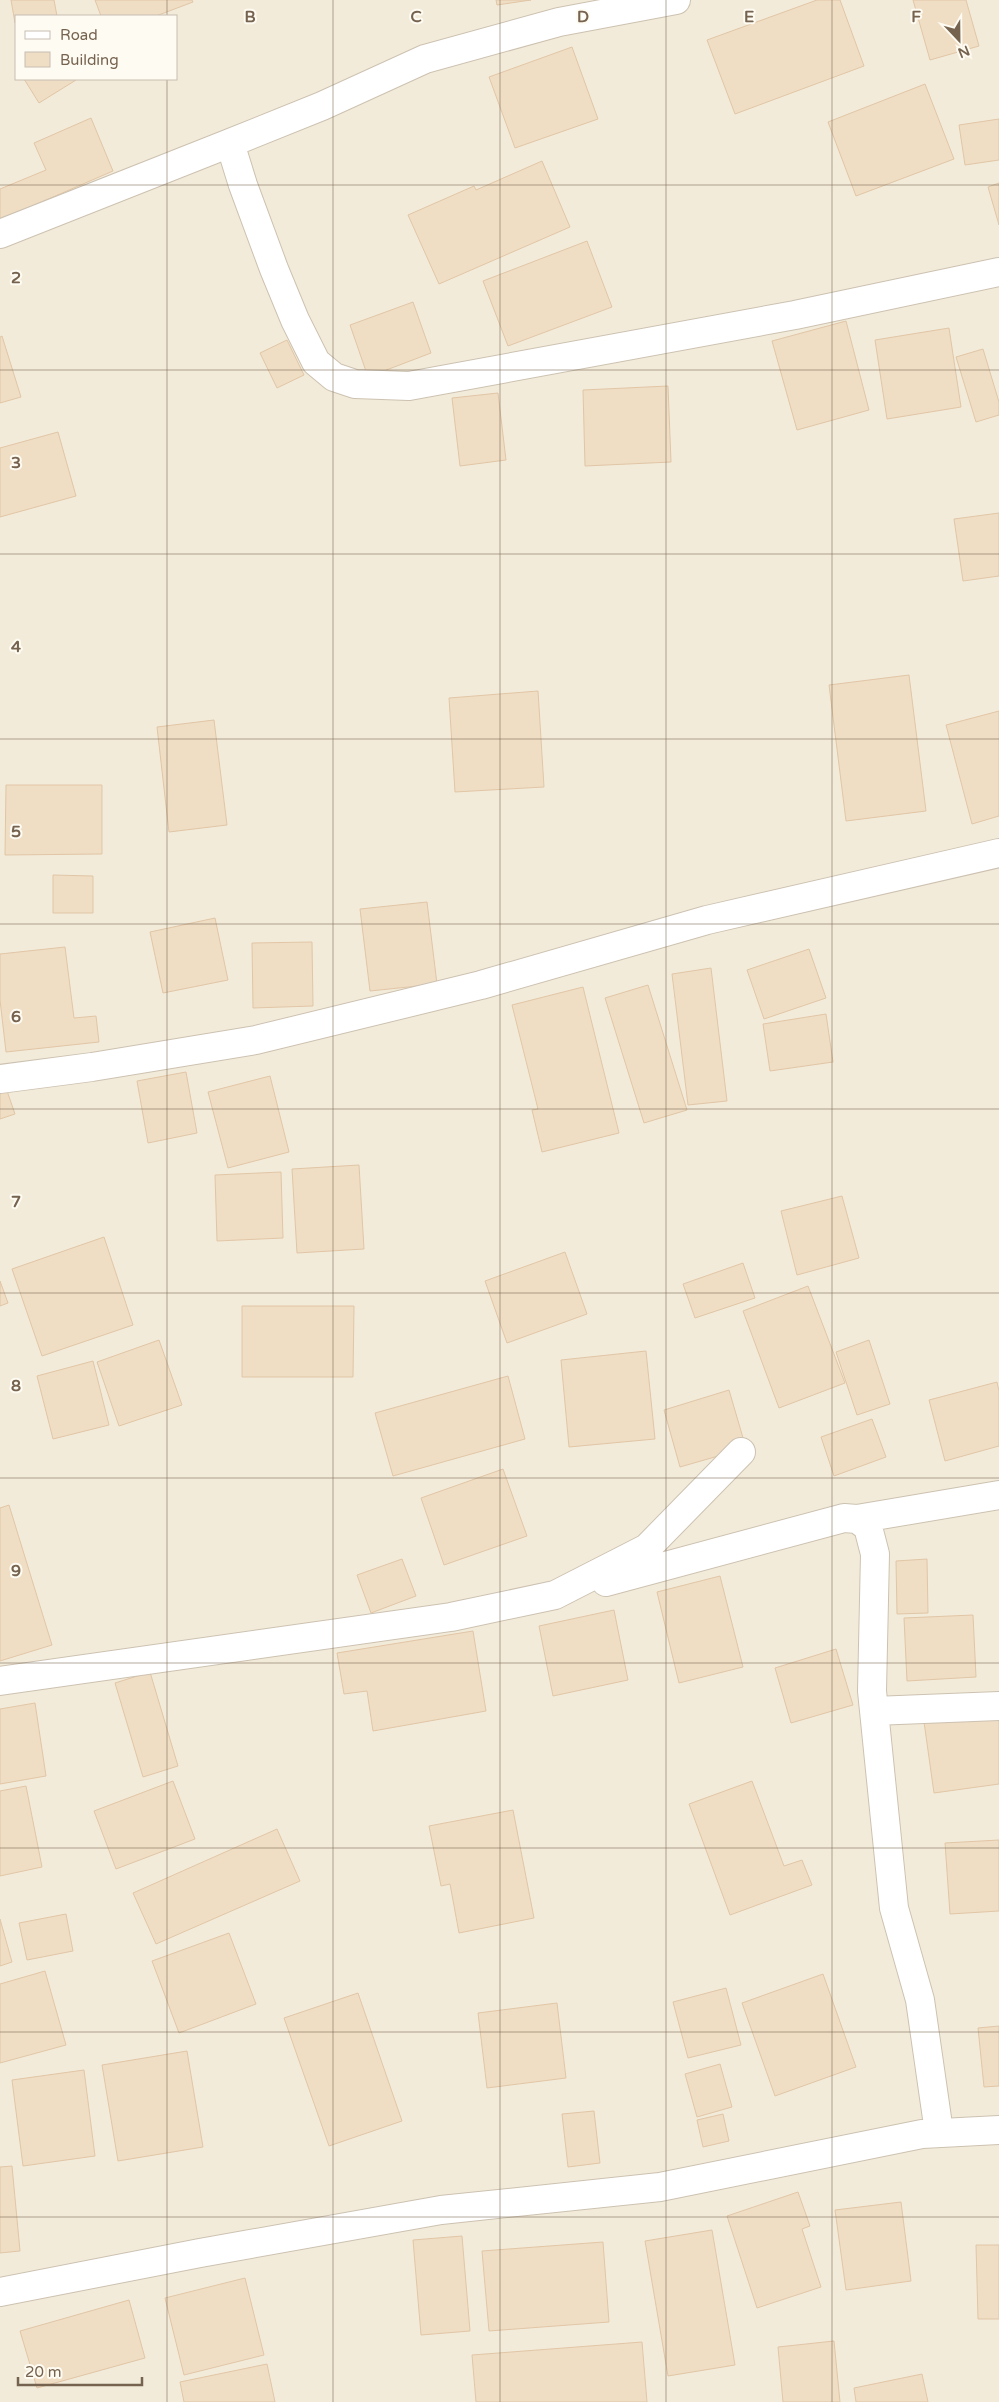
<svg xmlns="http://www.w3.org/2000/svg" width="999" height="2402" font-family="'Varela Round',sans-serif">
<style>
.residential{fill:#f3ebda;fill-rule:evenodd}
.building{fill:#efddc4;stroke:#e1c6a6}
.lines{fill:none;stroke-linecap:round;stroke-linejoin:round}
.minor-casing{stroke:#cdc2b1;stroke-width:30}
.minor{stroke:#fff;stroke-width:28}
.grid{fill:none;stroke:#76634f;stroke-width:1;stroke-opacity:0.55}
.grid-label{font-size:16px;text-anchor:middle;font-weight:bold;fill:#76634f;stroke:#fefbf2;stroke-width:4;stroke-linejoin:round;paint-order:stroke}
</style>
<rect width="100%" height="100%" fill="#fcf8eb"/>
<!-- residential -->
<path class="residential" d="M0,0h999v2402h-999zM16,16h160v63h-160z"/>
<!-- building -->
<path class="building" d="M11,0h43l3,16h-41l-1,7z
M95,0h97l1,2 -37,14h-55z
M496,0h35l-34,5z
M817,0h23l24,66 -129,48 -28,-74z
M913,0h53l13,46 -49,14z
M572,47l26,72 -83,29 -26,-71z
M24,79h51l1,1 -37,23z
M925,84l29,75 -98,37 -28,-74z
M91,118l22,53 -113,49v-31l46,-19 -12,-27z
M999,119v41l-34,5 -6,-40z
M542,161l28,66 -131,57 -31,-69 66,-29 2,4z
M999,183v42l-11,-38z
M587,241l25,66 -104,39 -25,-65z
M413,302l18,51 -63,24 -18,-52z
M846,321l23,89 -72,20 -25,-89z
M949,328l12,79 -74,12 -12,-79z
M2,336l19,61 -21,6v-66z
M287,340l17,35 -27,13 -17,-35z
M983,349l16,53v13l-23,7 -20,-65z
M668,386l3,76 -86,4 -2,-76z
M498,393l8,67 -46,6 -8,-68z
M58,432l18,64 -76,21v-69z
M999,513v63l-36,5 -9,-62z
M909,675l17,136 -80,10 -17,-136z
M538,691l6,96 -89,5 -6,-94z
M999,711v105l-27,8 -26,-99z
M214,720l13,105 -58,7 -12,-105z
M6,785h96v69l-97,1z
M53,875l40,1v37h-40z
M427,902l10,82 -67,7 -10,-82z
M215,918l13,62 -65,13 -13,-61z
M312,942l1,64 -60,2 -1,-65z
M65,947l9,71 22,-2 3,26 -93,10 -6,-52v-46z
M809,949l17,49 -62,21 -17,-49z
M711,968l16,133 -39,4 -16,-131z
M648,985l39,125 -43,13 -39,-125z
M583,987l36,146 -77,19 -10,-42 6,-1 -26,-104z
M826,1014l7,48 -63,9 -7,-47z
M186,1072l11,61 -49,10 -11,-62z
M270,1076l19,76 -61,16 -20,-76z
M5,1085l10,29 -15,5v-32z
M359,1165l5,84 -67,4 -5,-84z
M281,1172l2,66 -66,3 -2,-66z
M842,1196l17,62 -62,17 -16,-64z
M104,1237l29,88 -91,31 -30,-87z
M565,1252l22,62 -80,29 -22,-62z
M743,1263l12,35 -60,20 -12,-34z
M0,1281l8,22 -8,3z
M808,1286l37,97 -66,25 -36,-97z
M242,1306h112l-1,71h-111z
M159,1340l23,65 -63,21 -22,-64z
M869,1340l21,64 -33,11 -21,-63z
M646,1351l9,88 -86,8 -8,-87z
M93,1361l16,64 -56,14 -16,-63z
M508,1376l17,63 -132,37 -18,-63z
M997,1382l2,9v55l-54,15 -16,-61z
M729,1390l17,58 -66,19 -16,-57z
M872,1419l14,38 -52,19 -13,-39z
M503,1469l24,67 -83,29 -23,-67z
M9,1505l43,140 -52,16v-153z
M402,1559l14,37 -45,17 -14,-38z
M927,1559l1,54 -31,1 -1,-53z
M720,1576l23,91 -64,16 -22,-91z
M614,1610l14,70 -75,16 -14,-70z
M973,1615l3,62 -69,4 -3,-63z
M473,1631l13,80 -113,20 -6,-40 -23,3 -7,-41z
M836,1649l17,56 -62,18 -16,-55z
M150,1672l28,94 -35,11 -28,-94z
M35,1703l11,73 -46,8v-75z
M999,1711v73l-65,9 -10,-71z
M173,1781l22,58 -79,30 -22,-58z
M752,1781l32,85 18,-6 10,25 -82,30 -41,-111z
M26,1786l16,81 -42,9v-85z
M513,1810l21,108 -75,15 -9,-49 -9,2 -12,-60z
M277,1829l23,52 -144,63 -23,-51z
M999,1840v71l-49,3 -5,-71z
M66,1914l7,37 -46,9 -8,-37z
M0,1919l12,43 -12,4z
M229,1933l27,71 -77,29 -27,-72z
M45,1971l21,74 -66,18v-79z
M823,1974l33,93 -81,29 -33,-93z
M726,1988l15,57 -53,13 -15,-56z
M358,1993l44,128 -73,25 -45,-128z
M557,2003l9,75 -79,10 -9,-75z
M999,2026v60l-15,1 -6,-59z
M187,2051l16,96 -85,14 -16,-96z
M720,2064l12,43 -35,10 -12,-43z
M84,2070l11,86 -72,10 -11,-86z
M594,2111l6,52 -32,4 -6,-53z
M723,2114l6,27 -26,6 -6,-27z
M12,2166l8,85 -20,2v-86z
M798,2192l12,34 -8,3 19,58 -64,21 -30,-92z
M901,2202l10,79 -65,9 -11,-80z
M712,2230l23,135 -67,11 -23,-135z
M462,2236l8,95 -49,4 -8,-95z
M603,2242l6,80 -120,9 -7,-80z
M976,2245h23v74h-21z
M245,2278l19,77 -80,20 -19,-77z
M129,2300l16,58 -108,30 -17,-57z
M834,2341l6,61h-57l-5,-55z
M642,2342l5,60h-171l-4,-47z
M267,2364l8,38h-91l-4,-20z
M922,2374l6,28h-72l-2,-14z"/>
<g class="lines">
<!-- minor casing -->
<g class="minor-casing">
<path id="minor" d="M230,143l92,-37 103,-47 134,-37 117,-22
M0,234l230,-91 13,42 31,84 21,51 21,42 18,15 21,7 54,2 386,-71 204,-43
M0,1079l92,-12 164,-27 225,-55 226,-65 292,-67
M857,1519l11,8 7,27 -3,137 22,217 26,92 19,132
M606,1582l238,-64 13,1 142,-24
M0,1681l451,-64 104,-22 92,-47 94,-96
M874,1711l125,-5
M0,2292l200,-39 241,-43 219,-23 262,-53 77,-4"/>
</g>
<!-- minor -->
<use href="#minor" class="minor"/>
</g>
<!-- grid -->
<path class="grid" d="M167,0v16M333,0v2402M500,0v2402M666,0v2402M832,0v2402M167,79v2323M0,185h999M0,370h999M0,554h999M0,739h999M0,924h999M0,1109h999M0,1293h999M0,1478h999M0,1663h999M0,1848h999M0,2032h999M0,2217h999"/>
<g class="grid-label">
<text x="250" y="22">B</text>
<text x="416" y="22">C</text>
<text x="583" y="22">D</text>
<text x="749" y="22">E</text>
<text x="916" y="22">F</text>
<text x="16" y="283">2</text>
<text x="16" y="468">3</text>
<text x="16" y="652">4</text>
<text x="16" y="837">5</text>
<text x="16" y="1022">6</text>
<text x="16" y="1207">7</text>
<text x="16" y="1391">8</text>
<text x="16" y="1576">9</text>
</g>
<!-- legend -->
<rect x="15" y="15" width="162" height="65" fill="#fefbf2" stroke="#c8beb1"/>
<rect x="25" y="31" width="25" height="8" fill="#ffffff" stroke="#c8beb1"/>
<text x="60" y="40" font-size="15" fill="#76634f">Road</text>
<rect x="25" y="52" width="25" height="15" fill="#efddc4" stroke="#c8beb1"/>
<text x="60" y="65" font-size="15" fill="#76634f">Building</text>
<!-- north arrow -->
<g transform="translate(959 40) rotate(158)" stroke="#fefbf2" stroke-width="4" paint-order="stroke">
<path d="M0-4L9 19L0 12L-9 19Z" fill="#76634f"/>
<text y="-8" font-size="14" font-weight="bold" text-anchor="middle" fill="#76634f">N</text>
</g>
<!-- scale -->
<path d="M18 2377v8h124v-8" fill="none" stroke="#76634f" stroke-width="2.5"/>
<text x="25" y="2377" font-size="15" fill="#76634f" stroke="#fefbf2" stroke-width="4" paint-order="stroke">20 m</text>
</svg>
